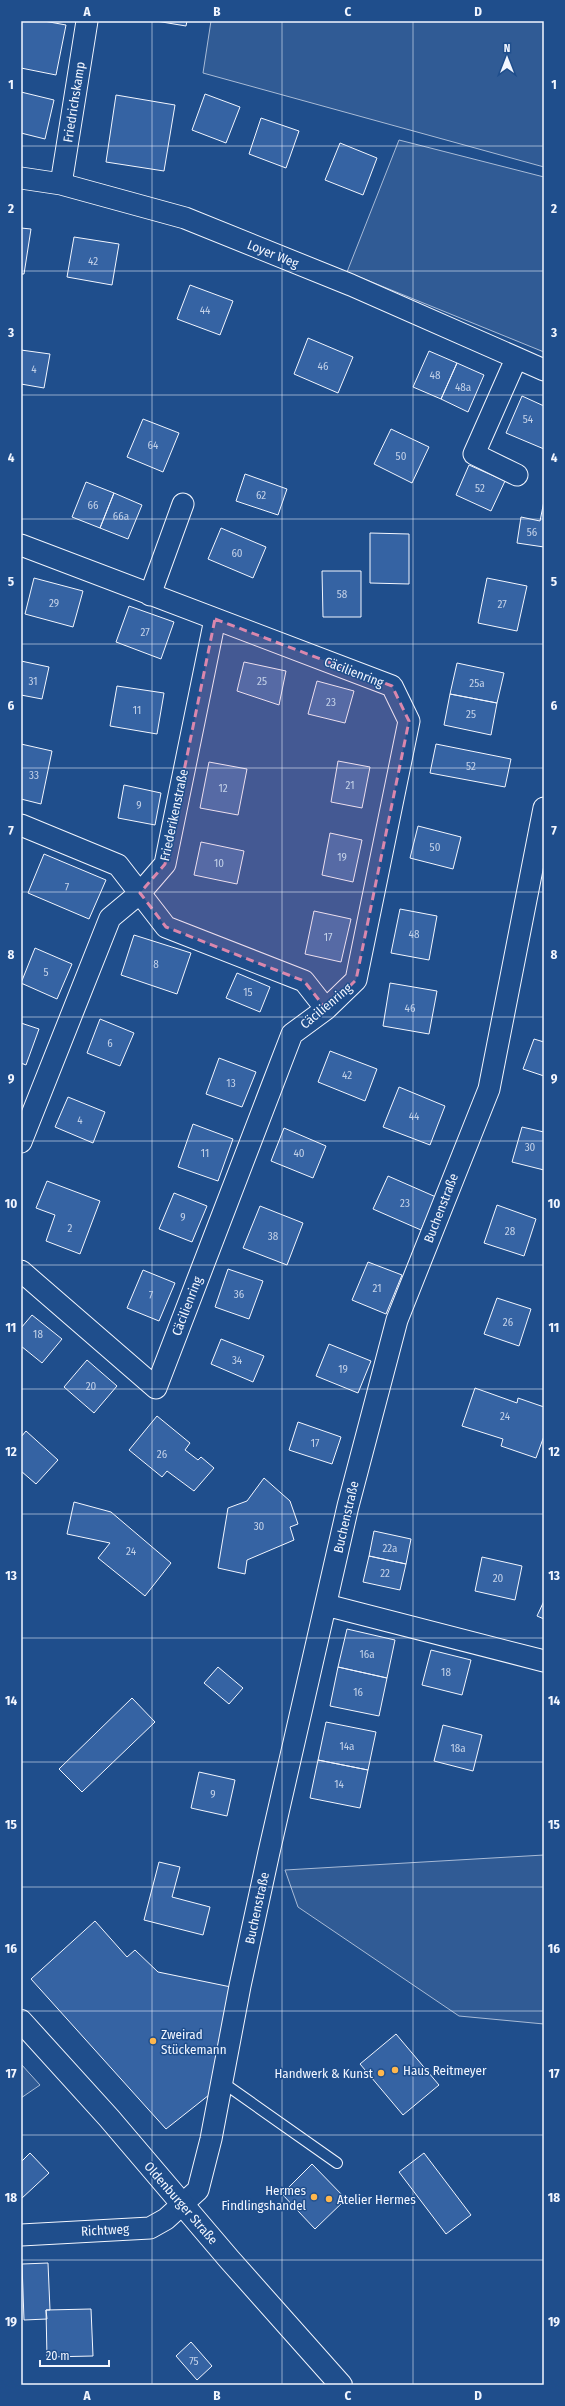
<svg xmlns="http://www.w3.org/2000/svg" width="565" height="2406" font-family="'Fira Sans Condensed',sans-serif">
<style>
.green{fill:#305b95;stroke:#a8bbd7}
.building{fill:#3563a3;stroke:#f2f6ff}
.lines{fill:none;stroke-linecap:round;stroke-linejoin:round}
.service-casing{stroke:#f2f6ff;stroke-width:12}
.minor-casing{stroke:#f2f6ff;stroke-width:23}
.tertiary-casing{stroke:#f2f6ff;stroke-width:24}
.service{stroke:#1f4e8c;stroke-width:10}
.minor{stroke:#1f4e8c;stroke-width:21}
.tertiary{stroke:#1f4e8c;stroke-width:22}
.marked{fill:#da87ad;fill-opacity:0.2;stroke:#da87ad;stroke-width:3;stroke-dasharray:8 5;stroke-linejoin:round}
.grid{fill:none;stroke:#f2f6ff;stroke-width:1;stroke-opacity:0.55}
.poi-dot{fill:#ffb74d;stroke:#1f4e8c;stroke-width:1.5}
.labels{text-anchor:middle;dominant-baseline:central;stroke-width:3;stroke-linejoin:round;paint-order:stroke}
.number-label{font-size:11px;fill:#c3d1e8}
.street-label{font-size:13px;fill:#f2f6ff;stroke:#1f4e8c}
.poi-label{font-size:13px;fill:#f2f6ff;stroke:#1f4e8c;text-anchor:start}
.neatline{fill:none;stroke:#f2f6ff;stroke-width:1.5}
.grid-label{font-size:13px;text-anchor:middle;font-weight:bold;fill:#f2f6ff}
</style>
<rect width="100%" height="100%" fill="#1f4e8c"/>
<!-- green -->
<path class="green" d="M211,21h333v146l-341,-94z
M399,140l145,37v175l-197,-80z
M544,1855v169l-85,-8 -161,-109 -13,-37z
M21,2064l19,21 -19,13z"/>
<!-- building -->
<path class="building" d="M21,21h23l22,4 -10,50 -35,-7z
M156,21h31l-1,5z
M21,92l33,8 -9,39 -24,-6z
M205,94l35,13 -14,36 -34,-13z
M116,95l59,10 -11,66 -58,-9z
M261,118l38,13 -13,37 -37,-14z
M340,143l37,15 -14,37 -38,-15z
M21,228l10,1 -7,45h-3z
M74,237l45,7 -7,41 -45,-8z
M190,285l43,16 -13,34 -43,-16z
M308,338l45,19 -15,36 -44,-19z
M21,350l29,4 -6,34 -23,-4z
M429,351l28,12 -16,36 -28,-12z
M457,363l27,12 -16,37 -27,-13z
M522,396l22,10v43l-38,-16z
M143,419l36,14 -16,39 -36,-15z
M391,429l38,18 -17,36 -38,-19z
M469,465l36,16 -14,30 -35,-16z
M245,474l42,15 -9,26 -42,-14z
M86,482l28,11 -14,35 -28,-11z
M114,493l28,12 -14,34 -28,-11z
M544,501v46l-27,-4 4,-26 19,4z
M221,528l45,19 -13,31 -45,-19z
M370,533l39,1v50l-39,-1z
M322,571h39v46h-38z
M34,578l49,13 -10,36 -48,-13z
M487,578l40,8 -10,45 -39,-8z
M129,606l45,16 -13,37 -45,-17z
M21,661l28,6 -7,32 -21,-4z
M244,662l42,9 -7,34 -42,-14z
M457,663l47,10 -7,30 -47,-9z
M317,681l37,10 -9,32 -37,-9z
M117,686l47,7 -7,41 -47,-8z
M450,694l47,9 -6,32 -47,-10z
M21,744l31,7 -11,53 -20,-5z
M436,744l75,15 -6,28 -75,-14z
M338,761l32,6 -8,41 -31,-6z
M209,762l38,7 -9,46 -38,-7z
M124,785l37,8 -6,32 -37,-7z
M418,826l43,11 -8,32 -43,-11z
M330,833l32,7 -9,42 -31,-7z
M201,842l43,9 -7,33 -43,-9z
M44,854l62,26 -17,39 -61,-26z
M400,909l37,7 -8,44 -38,-7z
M314,911l37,8 -10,43 -36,-8z
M134,935l57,18 -14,41 -56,-19z
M35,948l37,16 -15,35 -36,-16z
M237,973l33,14 -10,25 -34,-14z
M390,983l47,8 -8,43 -46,-8z
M100,1019l34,14 -14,33 -33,-13z
M21,1023l18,6 -13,36 -5,-2z
M534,1039l10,3v34l-21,-7z
M330,1051l47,18 -12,32 -47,-19z
M219,1058l37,14 -14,35 -36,-13z
M399,1087l46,19 -15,39 -47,-18z
M68,1097l37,15 -12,31 -38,-16z
M193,1124l40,15 -15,42 -40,-14z
M522,1127l22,5v38l-32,-8z
M284,1128l42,18 -13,32 -42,-17z
M388,1176l48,21 -15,33 -48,-21z
M47,1181l53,20 -20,53 -34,-13 9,-26 -19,-7z
M174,1193l33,13 -15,36 -33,-13z
M497,1205l39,14 -12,37 -40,-13z
M260,1206l43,17 -16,42 -44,-17z
M368,1262l34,13 -16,39 -34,-14z
M228,1269l35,12 -14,38 -34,-12z
M143,1270l32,13 -16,38 -32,-13z
M497,1298l34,11 -12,37 -35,-12z
M32,1315l30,24 -20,24 -21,-17v-18z
M221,1339l43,17 -11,26 -42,-18z
M329,1344l42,17 -13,32 -42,-17z
M87,1360l30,26 -23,27 -30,-26z
M475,1388l42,15 1,-5 26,9v29l-8,22 -35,-12 2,-7 -41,-13z
M157,1416l33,27 -5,7 13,10 3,-3 13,11 -20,23 -27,-20 -5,6 -33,-27z
M298,1422l43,15 -9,27 -43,-14z
M26,1431l32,29 -22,24 -15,-13v-34z
M264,1478l26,23 8,23 -8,3 4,13 -47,20 -2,14 -27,-6 10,-60 19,-7z
M74,1502l37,10 60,51 -26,33 -47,-38 12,-15 -43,-9z
M374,1531l37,8 -5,25 -37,-8z
M369,1556l37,8 -6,26 -37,-8z
M482,1557l40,9 -7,34 -40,-9z
M544,1601v18l-7,-3z
M347,1629l48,11 -8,38 -49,-11z
M431,1650l40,10 -9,35 -40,-10z
M218,1667l25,21 -14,16 -25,-21z
M338,1667l49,11 -8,38 -49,-10z
M132,1698l23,24 -73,70 -23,-23z
M326,1722l50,10 -8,38 -50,-10z
M443,1725l39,10 -9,36 -39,-10z
M318,1760l50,10 -8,38 -50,-10z
M199,1772l36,8 -8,36 -36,-8z
M159,1862l21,5 -8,30 38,10 -7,28 -59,-15z
M95,1921l32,36 8,-7 23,22 73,15 -22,108 -43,34 -135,-150z
M396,2034l43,51 -36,30 -43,-51z
M30,2153l19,20 -28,26v-37z
M424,2153l47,62 -25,19 -47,-62z
M312,2164l34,35 -31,30 -33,-35z
M48,2263l2,47h-4l1,9 -23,1 -2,-56z
M91,2309l2,47 -46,1 -1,-47z
M191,2342l21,24 -15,14 -21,-24z"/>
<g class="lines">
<!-- service casing -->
<g class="service-casing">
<path id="service" d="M222,2082l115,81"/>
</g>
<!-- minor casing -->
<g class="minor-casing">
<path id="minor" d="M21,178l40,6 124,34 166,67 193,85
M61,184l26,-163
M516,359l-42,95 43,21
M21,545l371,141 17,35 -53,259 -30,29 -34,25 -136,354 -135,-117
M150,595l33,-91
M21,825l97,40 48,62 138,54 22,28
M21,1142l89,-224 30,-25 25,-29 50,-245
M326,1605l218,56
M21,2235l129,-7 16,-9 32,-29 13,-51 29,-153 29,-134 79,-346 49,-186 92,-231 55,-281"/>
</g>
<!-- tertiary casing -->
<g class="tertiary-casing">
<path id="tertiary" d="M21,2021l88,97 120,141 112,126"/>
</g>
<!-- service -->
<use href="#service" class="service"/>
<!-- minor -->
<use href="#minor" class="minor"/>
<!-- tertiary -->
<use href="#tertiary" class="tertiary"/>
</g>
<!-- marked area -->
<path class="marked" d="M215,619l177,67 17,35 -53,259 -30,29 -22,-28 -138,-54 -26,-34 25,-29z"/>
<!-- grid -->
<path class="grid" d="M152,21v2364M282,21v2364M413,21v2364M21,146h523M21,271h523M21,395h523M21,519h523M21,644h523M21,768h523M21,892h523M21,1017h523M21,1141h523M21,1265h523M21,1389h523M21,1514h523M21,1638h523M21,1762h523M21,1887h523M21,2011h523M21,2135h523M21,2260h523"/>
<!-- markers -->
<g class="poi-dot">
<circle cx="153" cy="2041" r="4"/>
<circle cx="395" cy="2070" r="4"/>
<circle cx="381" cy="2073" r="4"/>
<circle cx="314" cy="2197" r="4"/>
<circle cx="329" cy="2199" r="4"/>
</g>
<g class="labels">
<!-- number labels -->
<g class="number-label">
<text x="93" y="261">42</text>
<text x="205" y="310">44</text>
<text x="323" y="366">46</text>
<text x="34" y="369">4</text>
<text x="435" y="375">48</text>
<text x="463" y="387">48a</text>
<text x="528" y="419">54</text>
<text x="153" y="445">64</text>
<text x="401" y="456">50</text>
<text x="480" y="488">52</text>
<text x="261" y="495">62</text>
<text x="93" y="505">66</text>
<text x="121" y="516">66a</text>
<text x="532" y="532">56</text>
<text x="237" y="553">60</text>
<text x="342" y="594">58</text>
<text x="54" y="603">29</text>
<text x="502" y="604">27</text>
<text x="145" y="632">27</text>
<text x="33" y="681">31</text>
<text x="262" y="681">25</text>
<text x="477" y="683">25a</text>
<text x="331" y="702">23</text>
<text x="137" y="710">11</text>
<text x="471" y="714">25</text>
<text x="471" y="766">52</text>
<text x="34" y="775">33</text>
<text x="350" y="785">21</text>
<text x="223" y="788">12</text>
<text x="139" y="805">9</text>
<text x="435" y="847">50</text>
<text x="342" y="857">19</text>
<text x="219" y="863">10</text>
<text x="67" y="887">7</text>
<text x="414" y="934">48</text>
<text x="328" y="937">17</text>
<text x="156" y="964">8</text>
<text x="46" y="972">5</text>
<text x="248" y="992">15</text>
<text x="410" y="1008">46</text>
<text x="110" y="1043">6</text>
<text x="347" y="1075">42</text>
<text x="231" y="1083">13</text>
<text x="414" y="1116">44</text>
<text x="80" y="1120">4</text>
<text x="530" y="1147">30</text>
<text x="205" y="1153">11</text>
<text x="299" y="1153">40</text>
<text x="405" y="1203">23</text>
<text x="183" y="1217">9</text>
<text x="70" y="1228">2</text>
<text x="510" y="1231">28</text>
<text x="273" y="1236">38</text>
<text x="377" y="1288">21</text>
<text x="239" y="1294">36</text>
<text x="151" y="1295">7</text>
<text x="508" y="1322">26</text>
<text x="38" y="1334">18</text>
<text x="237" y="1360">34</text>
<text x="343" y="1369">19</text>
<text x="91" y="1386">20</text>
<text x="505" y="1416">24</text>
<text x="315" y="1443">17</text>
<text x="162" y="1454">26</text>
<text x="259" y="1526">30</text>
<text x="390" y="1548">22a</text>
<text x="131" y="1551">24</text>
<text x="385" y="1573">22</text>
<text x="498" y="1578">20</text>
<text x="367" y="1654">16a</text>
<text x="446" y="1672">18</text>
<text x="358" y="1692">16</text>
<text x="347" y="1746">14a</text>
<text x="458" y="1748">18a</text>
<text x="339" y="1784">14</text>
<text x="213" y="1794">9</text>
<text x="194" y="2361">75</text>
</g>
<!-- street labels -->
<g class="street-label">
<text transform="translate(74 102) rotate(-81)">Friedrichskamp</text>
<text transform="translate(273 254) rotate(22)">Loyer Weg</text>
<text transform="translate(354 672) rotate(21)">Cäcilienring</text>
<text transform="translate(174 815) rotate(-78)">Friederikenstraße</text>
<text transform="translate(326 1006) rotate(-40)">Cäcilienring</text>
<text transform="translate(441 1208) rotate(-69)">Buchenstraße</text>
<text transform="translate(187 1306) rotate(-69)">Cäcilienring</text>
<text transform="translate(346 1517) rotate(-77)">Buchenstraße</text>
<text transform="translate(257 1908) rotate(-78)">Buchenstraße</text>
<text transform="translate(181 2203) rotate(49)">Oldenburger Straße</text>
<text transform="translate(105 2230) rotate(-3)">Richtweg</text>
</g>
<!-- poi labels -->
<g class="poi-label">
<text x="161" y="2034">Zweirad<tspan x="161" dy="15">Stückemann</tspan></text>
<text x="403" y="2070">Haus Reitmeyer</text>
<text x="373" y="2073" text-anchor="end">Handwerk &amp; Kunst</text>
<text x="306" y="2190" text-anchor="end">Hermes<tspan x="306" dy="15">Findlingshandel</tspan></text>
<text x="337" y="2199">Atelier Hermes</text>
</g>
</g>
<!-- border -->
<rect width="565" height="2406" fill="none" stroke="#1f4e8c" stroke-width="44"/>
<!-- north arrow -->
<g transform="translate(507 58)" stroke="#1f4e8c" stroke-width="3" paint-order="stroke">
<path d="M0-3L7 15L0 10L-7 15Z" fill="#f2f6ff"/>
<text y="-6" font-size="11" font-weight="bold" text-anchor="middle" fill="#f2f6ff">N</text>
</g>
<!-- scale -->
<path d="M40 2360v6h69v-6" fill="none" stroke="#f2f6ff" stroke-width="2"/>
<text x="46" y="2360" font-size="12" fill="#f2f6ff" stroke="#1f4e8c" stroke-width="3" paint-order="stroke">20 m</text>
<rect x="22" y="22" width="521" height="2362" class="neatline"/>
<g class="grid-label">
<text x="87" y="16">A</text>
<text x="217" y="16">B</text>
<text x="348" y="16">C</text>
<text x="478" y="16">D</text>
<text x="11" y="89">1</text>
<text x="554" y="89">1</text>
<text x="11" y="213">2</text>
<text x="554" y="213">2</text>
<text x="11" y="337">3</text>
<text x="554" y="337">3</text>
<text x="11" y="462">4</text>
<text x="554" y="462">4</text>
<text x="11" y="586">5</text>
<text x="554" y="586">5</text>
<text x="11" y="710">6</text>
<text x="554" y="710">6</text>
<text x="11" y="835">7</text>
<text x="554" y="835">7</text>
<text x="11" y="959">8</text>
<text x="554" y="959">8</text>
<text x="11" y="1083">9</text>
<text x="554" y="1083">9</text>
<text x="11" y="1208">10</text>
<text x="554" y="1208">10</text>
<text x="11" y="1332">11</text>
<text x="554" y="1332">11</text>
<text x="11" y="1456">12</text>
<text x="554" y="1456">12</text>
<text x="11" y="1580">13</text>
<text x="554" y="1580">13</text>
<text x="11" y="1705">14</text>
<text x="554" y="1705">14</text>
<text x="11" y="1829">15</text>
<text x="554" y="1829">15</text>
<text x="11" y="1953">16</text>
<text x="554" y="1953">16</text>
<text x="11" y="2078">17</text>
<text x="554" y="2078">17</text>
<text x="11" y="2202">18</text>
<text x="554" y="2202">18</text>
<text x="11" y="2326">19</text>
<text x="554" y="2326">19</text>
<text x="87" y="2400">A</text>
<text x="217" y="2400">B</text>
<text x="348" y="2400">C</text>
<text x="478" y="2400">D</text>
</g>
</svg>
